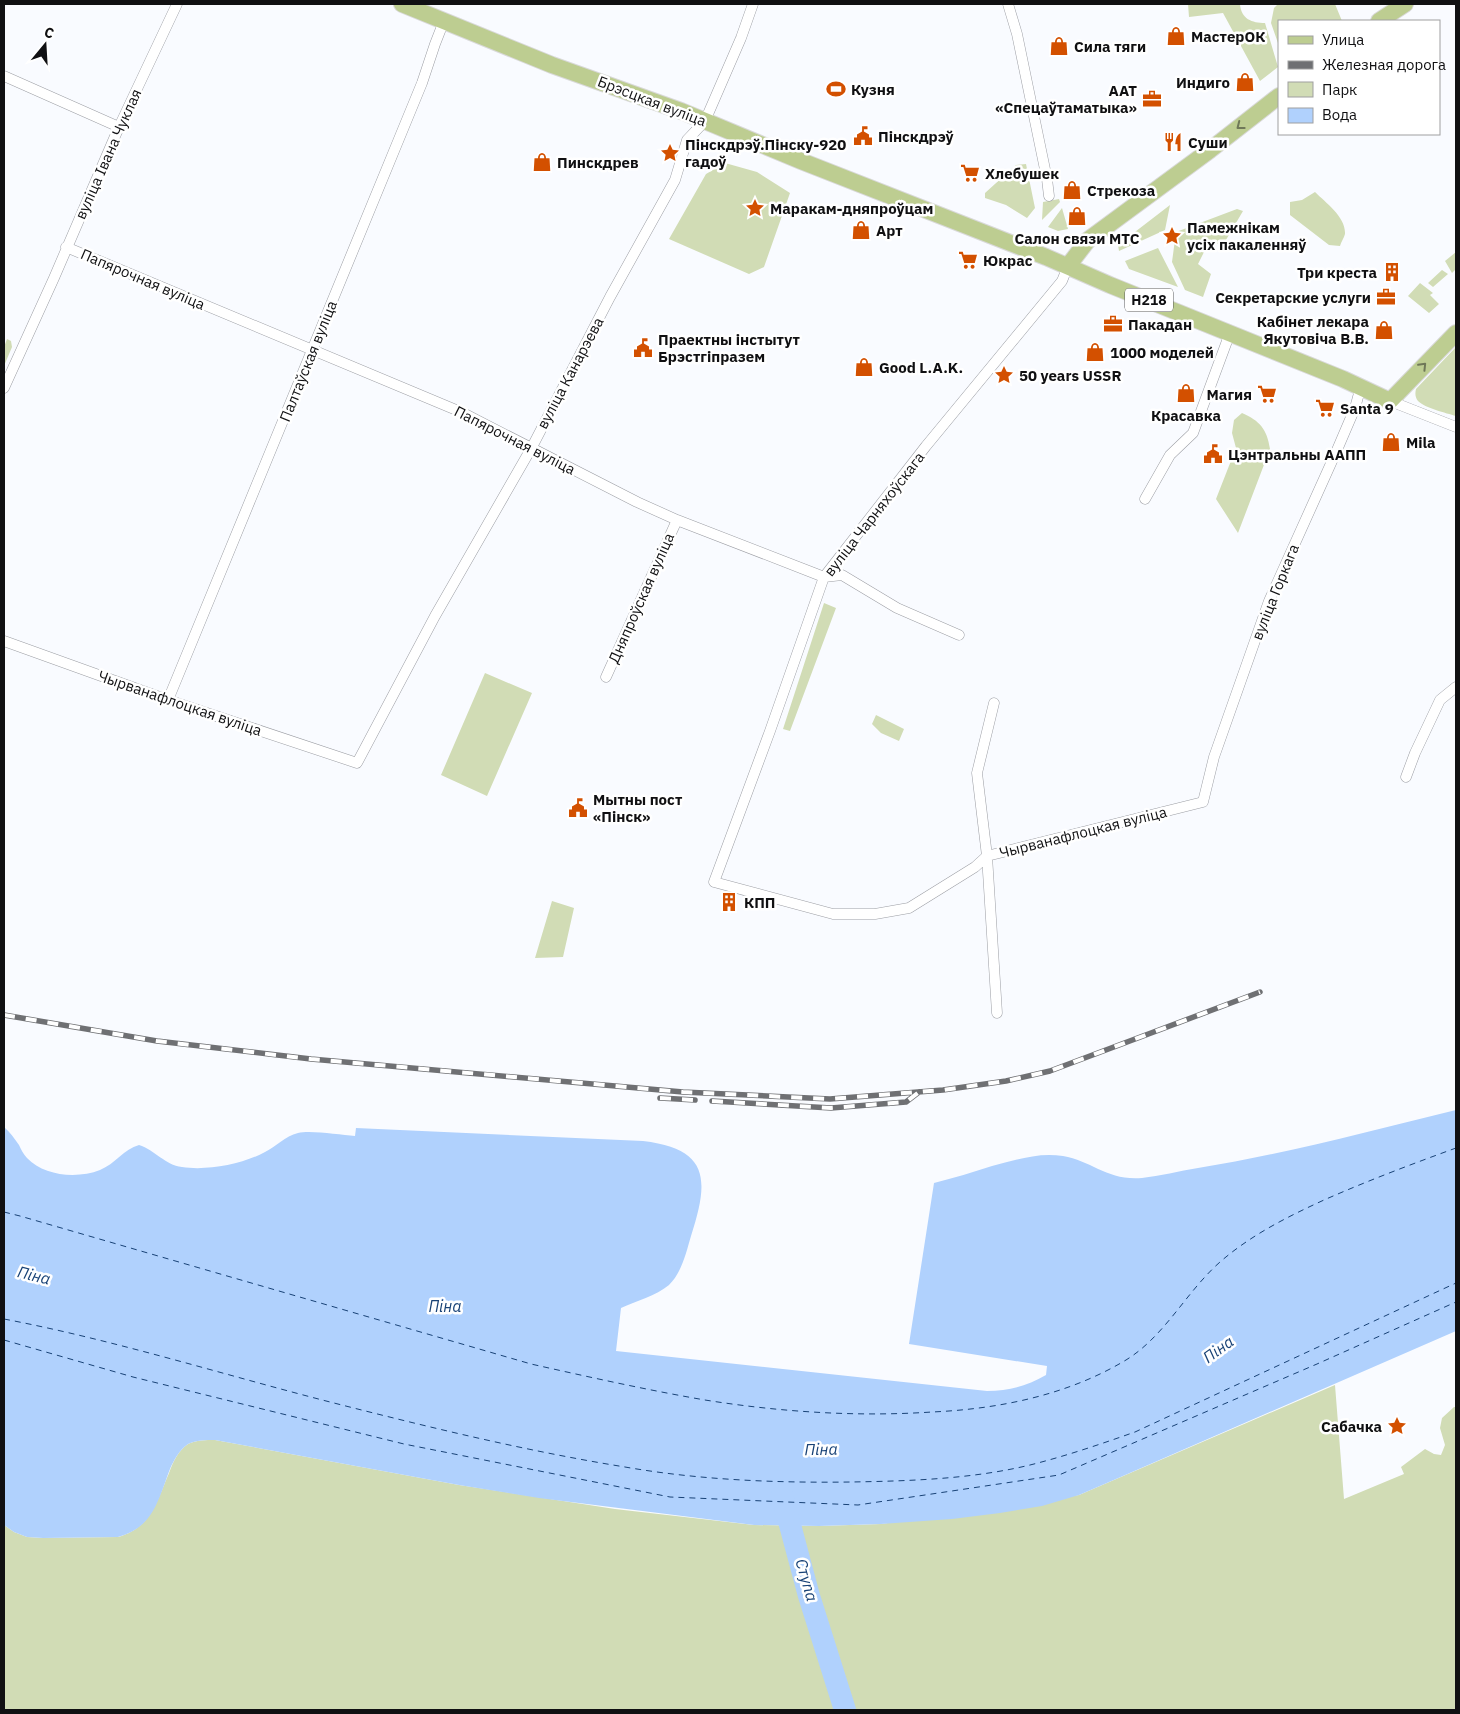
<svg xmlns="http://www.w3.org/2000/svg" width="1460" height="1714" font-family="'IBM Plex Sans',sans-serif">
<style>
.green{fill:#d1dcb5}
.water{fill:#b0d1fd}
.lines{fill:none;stroke-linecap:round;stroke-linejoin:round}
.river{stroke:#b0d1fd;stroke-width:22}
.ferry{stroke:#184276;stroke-width:1;stroke-dasharray:6 5;stroke-linecap:butt}
.minor-casing{stroke:#9c9ea4;stroke-width:11}
.primary-casing{stroke:#d9d9d9;stroke-width:18}
.minor{stroke:#fff;stroke-width:10}
.primary{stroke:#bdcd91;stroke-width:16}
.rail-casing{stroke:#6f7073;stroke-width:5.5}
.rail{stroke:#fff;stroke-width:4;stroke-dasharray:11;stroke-linecap:butt}
.oneway{stroke:#6f7858}
.labels{text-anchor:middle;dominant-baseline:central;stroke-width:5;stroke-linejoin:round;paint-order:stroke}
.shield{fill:#fff;stroke:#585859;stroke-width:1}
.shield-label{font-size:14px;font-weight:bold;fill:#101012}
.poi-label{font-size:15px;font-weight:bold;fill:#101012;stroke:#fff;text-anchor:start}
.street-label{font-size:15px;fill:#101012;stroke:#fff}
.water-label{font-size:16px;font-style:italic;fill:#184276;stroke:#fff}
</style>
<rect width="100%" height="100%" fill="#f9fbff"/>
<!-- green -->
<path class="green" d="M1188,4h52c1,15 12,19 25,19l13,44 -18,14 -37,-68 -34,4z
M1278,4h57l7,17h-63v25l-8,-23 3,-15z
M725,163l32,9 33,21 -26,74 -15,7 -80,-35 37,-65z
M1026,164l9,44 -8,10 -21,-13 -21,-7v-5l31,-28z
M1315,192c11,11 31,25 30,42 -1,4 -4,8 -5,12l-11,-1 -39,-30v-13l12,-2z
M1059,199l1,3 -18,18 1,-18z
M1170,205l-5,25 -46,21 -1,-6z
M1062,208l6,21 -10,2 -10,-4z
M1237,209l6,2 -20,34 -14,-3 -11,22 13,10 -8,23 -18,-7 -13,-28 4,-30z
M1158,248l20,39 -49,-18 -4,-8z
M1456,252v17l-4,4 -7,-12z
M1442,270l6,4 -15,13 -5,-4z
M1420,283l13,10 -3,2 9,9 -10,9 -21,-17z
M7,339l4,2 1,6 -8,19v-19z
M1456,347v69c-10,-3 -31,-8 -38,-15 -3,-4 -3,-8 -2,-12z
M1242,413c18,8 25,16 28,36l-32,84 -22,-34 20,-51 -4,-15 2,-13z
M824,603l12,5 -46,123 -7,-2z
M485,673l47,20 -45,103 -46,-21z
M876,715l28,14 -5,12 -18,-8 -9,-9z
M552,901l22,7 -11,49 -28,1z
M1335,1385l9,114 60,-25 -3,-7 24,-18 9,5 7,1 4,-10 -5,-17 2,-10 12,-11h2v303h-1452v-185l10,7 13,5 16,1 75,-1c33,-9 39,-36 51,-64 4,-11 9,-22 19,-29 8,-4 18,-4 27,-4l244,45 156,24 139,16 65,1 62,-2 198,-29z"/>
<!-- water -->
<path class="water" d="M1456,1110v221l-340,148 -37,16 -37,11 -42,7 -48,6 -71,5 -62,2 -65,-1 -215,-27 -80,-13 -244,-45c-9,0 -19,0 -27,4 -9,6 -14,16 -18,25 -12,31 -16,58 -52,68l-75,1 -16,-1 -13,-5 -10,-7v-398c6,5 10,11 15,18 2,4 4,9 8,13 17,18 50,21 73,12 15,-6 24,-21 39,-25 16,5 26,20 43,22 25,4 61,-3 83,-15 11,-5 20,-16 33,-19 13,-3 42,2 57,3l1,-8 287,13c67,8 66,39 48,95 -5,17 -9,36 -22,49 -13,11 -33,16 -48,23l-5,43 371,40c22,0 40,-5 59,-16l1,-9 -138,-22 25,-161c20,-5 39,-11 58,-17 24,-6 46,-14 71,-10 29,5 45,25 79,22 18,-2 37,-7 56,-10 87,-14 172,-37 258,-58z"/>
<g class="lines">
<!-- river -->
<path class="river" d="M782,1495l27,101 36,114"/>
<!-- ferry -->
<path class="ferry" d="M4,1212l16,4 511,148c58,13 116,26 174,36 75,12 152,17 227,12 67,-3 136,-17 194,-52 39,-24 60,-68 94,-98 31,-27 67,-45 104,-62 43,-19 88,-36 132,-52
M4,1319c110,21 217,55 326,83 98,25 196,49 295,65 74,13 151,16 226,15 60,-1 121,-3 179,-17 36,-9 71,-21 105,-33l321,-149
M4,1340l129,37 271,67 266,53 188,8 201,-30 258,-111 139,-62"/>
<!-- minor casing -->
<g class="minor-casing">
<path id="minor" d="M1008,4l9,30 30,145 2,17
M4,76l115,51
M66,247l395,165 176,90 40,18 147,57 18,-2 55,33 62,27
M1068,266l-6,15 -136,165 -102,131 -54,154 -56,151 119,32h42l34,-6 66,-41 12,-11 216,-54 11,-45 55,-156 68,-151 18,-42 6,-22
M4,388l50,-110 65,-151 58,-123
M1390,401l66,26
M1145,499l25,-44 23,-22 37,-100
M4,641l164,59 189,63 78,-147 97,-169 78,-150 65,-117 12,-40 18,-19 36,-83 12,-34
M606,677l71,-157
M168,700l254,-617 13,-39 9,-23
M994,703l-17,70 10,83 10,157
M1406,777l9,-24 25,-53 16,-13"/>
</g>
<!-- primary casing -->
<g class="primary-casing">
<path id="primary" d="M402,4l150,61 129,46 120,50 245,96 64,28 233,94 47,22 66,-68
M1379,21l26,-17
M1068,266l20,-26 122,-90 69,-54"/>
</g>
<!-- minor -->
<use href="#minor" class="minor"/>
<!-- primary -->
<use href="#primary" class="primary"/>
<!-- rail casing -->
<g class="rail-casing">
<path id="rail" d="M4,1015l153,26 154,18 372,33 147,7 113,-9 63,-9 44,-10 210,-79
M660,1098l35,2
M712,1101l119,7 75,-6 13,-10"/>
</g>
<!-- rail -->
<use href="#rail" class="rail"/>
</g>
<!-- one-way arrows -->
<defs><path id="oneway-chevron" d="M-2-3.5L2.5 0L-2 3.5" fill="none" stroke-width="1.6" stroke-linecap="round" stroke-linejoin="round" transform="scale(1.25)"/></defs>
<g class="oneway">
<use href="#oneway-chevron" transform="translate(1240 126) rotate(142)"/>
<use href="#oneway-chevron" transform="translate(1423 366) rotate(-46)"/>
</g>
<!-- icons -->
<defs>
<g id="shop-bare" transform="scale(1.5)"><path d="M-5-2.5h2.3a2.7 3.5 0 0 1 5.4 0H5L5.5 6h-11ZM-1.5-2.5h3a1.5 2.3 0 0 0-3 0Z" fill="#d35000" stroke="#fff" stroke-width="2.5" paint-order="stroke"/></g>
<g id="stadium-bare" transform="scale(1.5)"><path d="M0-5a6.5 5 0 1 0 0 10a6.5 5 0 1 0 0-10ZM-3.5-1.8h7v3.6h-7Z" fill="#d35000" stroke="#fff" stroke-width="2.5" paint-order="stroke"/></g>
<g id="office-bare" transform="scale(1.5)"><path d="M-6-3h4V-5.5h4V-3h4V5H-6ZM-1-4.5V-3h2v-1.5ZM-6 0V1H6V0Z" fill="#d35000" stroke="#fff" stroke-width="2.5" paint-order="stroke"/></g>
<g id="civic-bare" transform="scale(1.5)"><path d="M-.6-6.5H3V-4.5H.6V-3L4-1V1h2V6H-6V1h2V-1L-.6-3ZM-1.2 2.5V6h2.4V2.5Z" fill="#d35000" stroke="#fff" stroke-width="2.5" paint-order="stroke"/></g>
<g id="restaurant-bare" transform="scale(1.5)"><path d="M-5-6h1v4h1v-4h1v4h1v-4h1v5L-1.5 .5V6h-2V.5L-5-1ZM5-6V6H3V1.5H1.5Q1.5-4 5-6Z" fill="#d35000" stroke="#fff" stroke-width="2.5" paint-order="stroke"/></g>
<g id="sight-bare" transform="scale(1.5)"><path d="M0-6L1.8-2.2L6-1.7L2.9 1.2L3.7 5.4L0 3.3L-3.7 5.4L-2.9 1.2L-6-1.7L-1.8-2.2Z" fill="#d35000" stroke="#fff" stroke-width="2.5" paint-order="stroke"/></g>
<g id="supermarket-bare" transform="scale(1.5)"><path d="M-6-5.5h2.5l.6 2H6L4.5 2H-2.5L-4.4-4H-6ZM-1.5 3.2a1.3 1.3 0 1 0 .1 0ZM3 3.2a1.3 1.3 0 1 0 .1 0Z" fill="#d35000" stroke="#fff" stroke-width="2.5" paint-order="stroke"/></g>
<g id="building-bare" transform="scale(1.5)"><path d="M-4-6H4V6H1V3H-1V6H-4ZM-2.5-4.3h1.7v1.8h-1.7ZM.8-4.3h1.7v1.8H.8ZM-2.5-1h1.7V.8h-1.7ZM.8-1h1.7V.8H.8Z" fill="#d35000" stroke="#fff" stroke-width="2.5" paint-order="stroke"/></g>
</defs>
<g fill-rule="evenodd">
<use href="#shop-bare" x="1176" y="36"/>
<use href="#shop-bare" x="1059" y="46"/>
<use href="#shop-bare" x="1245" y="82"/>
<use href="#stadium-bare" x="836" y="89"/>
<use href="#office-bare" x="1152" y="99"/>
<use href="#civic-bare" x="863" y="136"/>
<use href="#restaurant-bare" x="1173" y="142"/>
<use href="#sight-bare" x="670" y="153"/>
<use href="#shop-bare" x="542" y="162"/>
<use href="#supermarket-bare" x="970" y="173"/>
<use href="#shop-bare" x="1072" y="190"/>
<use href="#sight-bare" x="755" y="208"/>
<use href="#shop-bare" x="1077" y="216"/>
<use href="#shop-bare" x="861" y="230"/>
<use href="#sight-bare" x="1172" y="236"/>
<use href="#supermarket-bare" x="968" y="260"/>
<use href="#building-bare" x="1392" y="272"/>
<use href="#office-bare" x="1386" y="297"/>
<use href="#office-bare" x="1113" y="324"/>
<use href="#shop-bare" x="1384" y="330"/>
<use href="#civic-bare" x="643" y="348"/>
<use href="#shop-bare" x="1095" y="352"/>
<use href="#shop-bare" x="864" y="367"/>
<use href="#sight-bare" x="1004" y="375"/>
<use href="#shop-bare" x="1186" y="393"/>
<use href="#supermarket-bare" x="1267" y="394"/>
<use href="#supermarket-bare" x="1325" y="408"/>
<use href="#shop-bare" x="1391" y="442"/>
<use href="#civic-bare" x="1213" y="454"/>
<use href="#civic-bare" x="578" y="808"/>
<use href="#building-bare" x="729" y="902"/>
<use href="#sight-bare" x="1397" y="1426"/>
</g>
<g class="labels">
<!-- shield labels -->
<rect class="shield" x="1125" y="288.5" width="48" height="23" rx="4"/>
<g class="shield-label">
<text x="1149" y="300">Н218</text>
</g>
<!-- poi labels -->
<g class="poi-label">
<text x="1191" y="36">МастерОК</text>
<text x="1074" y="46">Сила тяги</text>
<text x="1230" y="82" text-anchor="end">Индиго</text>
<text x="851" y="89">Кузня</text>
<text x="1137" y="90" text-anchor="end">ААТ<tspan x="1137" dy="17">«Спецаўтаматыка»</tspan></text>
<text x="878" y="136">Пінскдрэў</text>
<text x="1188" y="142">Суши</text>
<text x="685" y="144">Пінскдрэў.Пінску-920<tspan x="685" dy="17">гадоў</tspan></text>
<text x="557" y="162">Пинскдрев</text>
<text x="985" y="173">Хлебушек</text>
<text x="1087" y="190">Стрекоза</text>
<text x="770" y="208">Маракам-дняпроўцам</text>
<text x="1187" y="227">Памежнікам<tspan x="1187" dy="17">усіх пакаленняў</tspan></text>
<text x="876" y="230">Арт</text>
<text x="1077" y="238" text-anchor="middle">Салон связи МТС</text>
<text x="983" y="260">Юкрас</text>
<text x="1377" y="272" text-anchor="end">Три креста</text>
<text x="1371" y="297" text-anchor="end">Секретарские услуги</text>
<text x="1369" y="321" text-anchor="end">Кабінет лекара<tspan x="1369" dy="17">Якутовіча В.В.</tspan></text>
<text x="1128" y="324">Пакадан</text>
<text x="658" y="339">Праектны інстытут<tspan x="658" dy="17">Брэстгіпразем</tspan></text>
<text x="1110" y="352">1000 моделей</text>
<text x="879" y="367">Good L.A.K.</text>
<text x="1019" y="375">50 years USSR</text>
<text x="1252" y="394" text-anchor="end">Магия</text>
<text x="1340" y="408">Santa 9</text>
<text x="1186" y="415" text-anchor="middle">Красавка</text>
<text x="1406" y="442">Mila</text>
<text x="1228" y="454">Цэнтральны ААПП</text>
<text x="593" y="799">Мытны пост<tspan x="593" dy="17">«Пінск»</tspan></text>
<text x="744" y="902">КПП</text>
<text x="1382" y="1426" text-anchor="end">Сабачка</text>
</g>
<!-- street labels -->
<g class="street-label">
<text transform="translate(652 101) rotate(21)">Брэсцкая вуліца</text>
<text transform="translate(108 154) rotate(-66)">вуліца Івана Чуклая</text>
<text transform="translate(143 279) rotate(23)">Папярочная вуліца</text>
<text transform="translate(308 361) rotate(-68)">Палтаўская вуліца</text>
<text transform="translate(570 373) rotate(-62)">вуліца Канарэева</text>
<text transform="translate(515 440) rotate(27)">Папярочная вуліца</text>
<text transform="translate(874 514) rotate(-52)">вуліца Чарняхоўскага</text>
<text transform="translate(1275 592) rotate(-68)">вуліца Горкага</text>
<text transform="translate(641 598) rotate(-66)">Дняпроўская вуліца</text>
<text transform="translate(180 703) rotate(19)">Чырванафлоцкая вуліца</text>
<text transform="translate(1083 832) rotate(-14)">Чырванафлоцкая вуліца</text>
</g>
<!-- water labels -->
<g class="water-label">
<text transform="translate(34 1275) rotate(14)">Піна</text>
<text x="445" y="1306">Піна</text>
<text transform="translate(1218 1349) rotate(-36)">Піна</text>
<text transform="translate(821 1449) rotate(-1)">Піна</text>
<text transform="translate(807 1580) rotate(74)">Ступа</text>
</g>
</g>
<!-- border -->
<rect width="1460" height="1714" fill="none" stroke="#101012" stroke-width="10"/>
<!-- legend -->
<rect x="1278" y="20" width="162" height="115" fill="#ffffff" stroke="#9f9fa0"/>
<rect x="1288" y="36" width="25" height="8" fill="#bdcd91" stroke="#9f9fa0"/>
<text x="1322" y="45" font-size="15" fill="#101012">Улица</text>
<rect x="1288" y="61" width="25" height="8" fill="#6f7073" stroke="#9f9fa0"/>
<text x="1322" y="70" font-size="15" fill="#101012">Железная дорога</text>
<rect x="1288" y="82" width="25" height="15" fill="#d1dcb5" stroke="#9f9fa0"/>
<text x="1322" y="95" font-size="15" fill="#101012">Парк</text>
<rect x="1288" y="108" width="25" height="15" fill="#b0d1fd" stroke="#9f9fa0"/>
<text x="1322" y="120" font-size="15" fill="#101012">Вода</text>
<!-- north arrow -->
<g transform="translate(45 45) rotate(18)" stroke="#ffffff" stroke-width="4" paint-order="stroke">
<path d="M0-4L9 19L0 12L-9 19Z" fill="#101012"/>
<text y="-8" font-size="14" font-weight="bold" text-anchor="middle" fill="#101012">С</text>
</g>
</svg>
